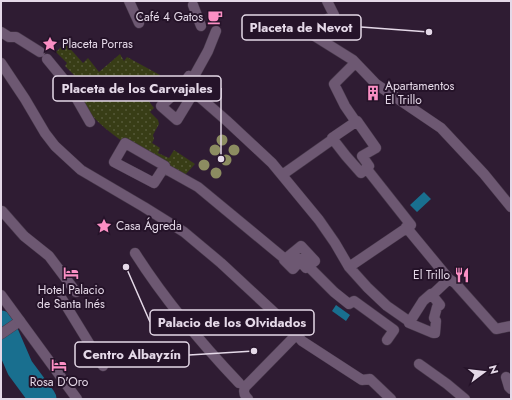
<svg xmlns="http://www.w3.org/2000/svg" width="512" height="400" font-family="Jost,sans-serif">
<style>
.grass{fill:url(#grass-dots)}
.water{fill:#196f8f}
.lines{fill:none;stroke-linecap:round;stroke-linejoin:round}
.river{stroke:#196f8f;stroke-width:27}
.street-casing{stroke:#48394b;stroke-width:11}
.secondary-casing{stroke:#48394b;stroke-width:11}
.street{stroke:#6d5872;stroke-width:10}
.secondary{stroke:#6d5872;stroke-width:10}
.tree{fill:#8c8c61}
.labels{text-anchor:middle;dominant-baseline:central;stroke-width:4;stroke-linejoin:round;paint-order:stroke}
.poi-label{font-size:12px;fill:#e5d9e8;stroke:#251329;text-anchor:start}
.leader{fill:none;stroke:#e5d9e8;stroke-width:1.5}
.callout-dot{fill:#e5d9e8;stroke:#251329;stroke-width:1.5}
.callout{fill:#251329;stroke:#e5d9e8;stroke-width:1.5}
.callout-label{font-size:13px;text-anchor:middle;font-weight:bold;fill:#e5d9e8}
</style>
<defs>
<pattern id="grass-dots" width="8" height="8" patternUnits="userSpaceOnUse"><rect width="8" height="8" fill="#383d16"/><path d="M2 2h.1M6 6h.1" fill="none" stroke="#555838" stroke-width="1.8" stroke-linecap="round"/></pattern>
</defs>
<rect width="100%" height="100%" fill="#2f1c33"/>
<!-- grass -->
<path class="grass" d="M65,43l18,20 5,-5 11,14 21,-18 4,7 3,-4 33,18 -10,11 -8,6 12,16 -4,4 8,8 1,4 -6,11 1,4 -2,4 8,5 -2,5 11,5 5,-8 21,14 -11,12c-43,-24 -90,-43 -112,-90l7,-6 -14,-14 2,-3 -11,-11z"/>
<!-- water -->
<path class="water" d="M424,192l7,7 -14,13 -7,-7z
M336,305l14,10 -4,6 -14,-10z"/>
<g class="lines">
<!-- river -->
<path class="river" d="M1,324l19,44 23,31"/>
<!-- street casing -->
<g class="street-casing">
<path id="street" d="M129,1l10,22
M327,1l7,14 -24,15 3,5 40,25 23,24 65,44 43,46 27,33
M193,5l8,21
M216,31l-8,20 -20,36 39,34 45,42 47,57 16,23 14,24 18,20 20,19 23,16
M1,32l8,5h7l24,15
M47,59l23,28 20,35
M1,63l24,36 20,34 10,13 26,24 63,37 40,25 37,31 70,65 11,13 60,39 8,-1 21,20
M355,63l-21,21 11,22 11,16
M189,76l9,5 -7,16 -14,23 -16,-14 20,-18z
M357,121l19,27 -14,8 7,10 -8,7 -15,-17 -14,-18z
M125,143l40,23 -11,17 -40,-21z
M164,168l34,19 87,72h16l33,33 15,12 5,-3 40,29 -7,10
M282,175l51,-36
M2,211l22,25 25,20 27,36
M406,227l43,52 6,4 41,46 15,-3
M301,246l14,15 -9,7 -6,-7 -7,8 -9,-9z
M135,253c30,47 66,90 104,130
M349,267l62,-42 -45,-57
M432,295l8,10 -3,2 -3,11 2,3 -1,12h-2l-24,-10 14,-22 8,-7 1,1 17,-16
M62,299l41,67
M1,334l19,-13
M419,364l28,20 18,15
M506,377l3,10 2,2
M248,399c-4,-4 -5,-7 -3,-12l51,-52"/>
</g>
<!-- secondary casing -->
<g class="secondary-casing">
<path id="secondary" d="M1,295l76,104"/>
</g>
<!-- street -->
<use href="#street" class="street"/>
<!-- secondary -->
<use href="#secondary" class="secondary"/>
</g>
<!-- trees -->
<g class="tree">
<circle cx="222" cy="140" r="5.5"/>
<circle cx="215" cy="150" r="5.5"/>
<circle cx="234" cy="150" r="5.5"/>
<circle cx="226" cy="160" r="5.5"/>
<circle cx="204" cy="165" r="5.5"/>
<circle cx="216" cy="173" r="5.5"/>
</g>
<!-- icons -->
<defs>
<g id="cafe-bare" transform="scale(1.2)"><path d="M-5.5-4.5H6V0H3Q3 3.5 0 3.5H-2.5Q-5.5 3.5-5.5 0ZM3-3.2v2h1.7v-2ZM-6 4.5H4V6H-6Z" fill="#fb8fc4" stroke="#251329" stroke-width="2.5" paint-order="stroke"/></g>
<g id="sight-bare" transform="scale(1.2)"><path d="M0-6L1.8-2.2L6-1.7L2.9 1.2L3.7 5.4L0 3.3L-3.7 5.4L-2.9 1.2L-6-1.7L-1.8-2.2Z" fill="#fb8fc4" stroke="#251329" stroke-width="2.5" paint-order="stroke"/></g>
<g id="building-bare" transform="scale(1.2)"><path d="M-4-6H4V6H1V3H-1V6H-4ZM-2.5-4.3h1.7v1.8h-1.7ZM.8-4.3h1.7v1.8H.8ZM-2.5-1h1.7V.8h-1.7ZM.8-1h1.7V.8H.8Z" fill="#fb8fc4" stroke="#251329" stroke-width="2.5" paint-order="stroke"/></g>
<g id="hotel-bare" transform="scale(1.2)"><path d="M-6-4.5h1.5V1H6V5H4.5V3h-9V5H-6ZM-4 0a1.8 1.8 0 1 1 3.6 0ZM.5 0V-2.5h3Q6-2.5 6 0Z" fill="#fb8fc4" stroke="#251329" stroke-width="2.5" paint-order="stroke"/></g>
<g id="restaurant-bare" transform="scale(1.2)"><path d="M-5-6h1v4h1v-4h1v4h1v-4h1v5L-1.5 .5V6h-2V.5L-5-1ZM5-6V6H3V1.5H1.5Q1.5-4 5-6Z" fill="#fb8fc4" stroke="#251329" stroke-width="2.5" paint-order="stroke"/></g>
</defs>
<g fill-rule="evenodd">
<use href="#cafe-bare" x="215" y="17"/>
<use href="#sight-bare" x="50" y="44"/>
<use href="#building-bare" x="373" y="93"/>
<use href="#sight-bare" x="104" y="226"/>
<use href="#hotel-bare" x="71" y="273"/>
<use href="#restaurant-bare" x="462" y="275"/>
<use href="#hotel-bare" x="59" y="365"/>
</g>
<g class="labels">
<!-- poi labels -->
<g class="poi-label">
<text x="203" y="17" text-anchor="end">Café 4 Gatos</text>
<text x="62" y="44">Placeta Porras</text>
<text x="385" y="86">Apartamentos<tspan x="385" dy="14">El Trillo</tspan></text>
<text x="116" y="226">Casa Ágreda</text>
<text x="450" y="275" text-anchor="end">El Trillo</text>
<text x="71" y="290" text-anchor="middle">Hotel Palacio<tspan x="71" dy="14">de Santa Inés</tspan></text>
<text x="59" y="382" text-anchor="middle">Rosa D'Oro</text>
</g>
</g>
<!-- callouts -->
<path class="leader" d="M429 32L361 27M221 159L221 88M126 267L150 322M254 351L189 355"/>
<g class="callout-dot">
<circle cx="429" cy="32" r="4"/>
<circle cx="221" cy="159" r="4"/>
<circle cx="126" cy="267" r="4"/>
<circle cx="254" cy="351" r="4"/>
</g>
<g class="callout">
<rect x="242" y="15" width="119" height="25" rx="4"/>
<rect x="53" y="76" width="168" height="25" rx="4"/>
<rect x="150" y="310" width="164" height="25" rx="4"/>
<rect x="75" y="342" width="114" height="25" rx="4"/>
</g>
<g class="callout-label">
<text x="301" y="32">Placeta de Nevot</text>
<text x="137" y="93">Placeta de los Carvajales</text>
<text x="232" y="327">Palacio de los Olvidados</text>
<text x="132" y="359">Centro Albayzín</text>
</g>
<!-- border -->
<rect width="512" height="400" fill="none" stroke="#e5d9e8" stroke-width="4"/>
<!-- north arrow -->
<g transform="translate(484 372) rotate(75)" stroke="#251329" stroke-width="3" paint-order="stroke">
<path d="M0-3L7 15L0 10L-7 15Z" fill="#e5d9e8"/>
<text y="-6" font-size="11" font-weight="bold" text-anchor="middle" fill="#e5d9e8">N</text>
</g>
</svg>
